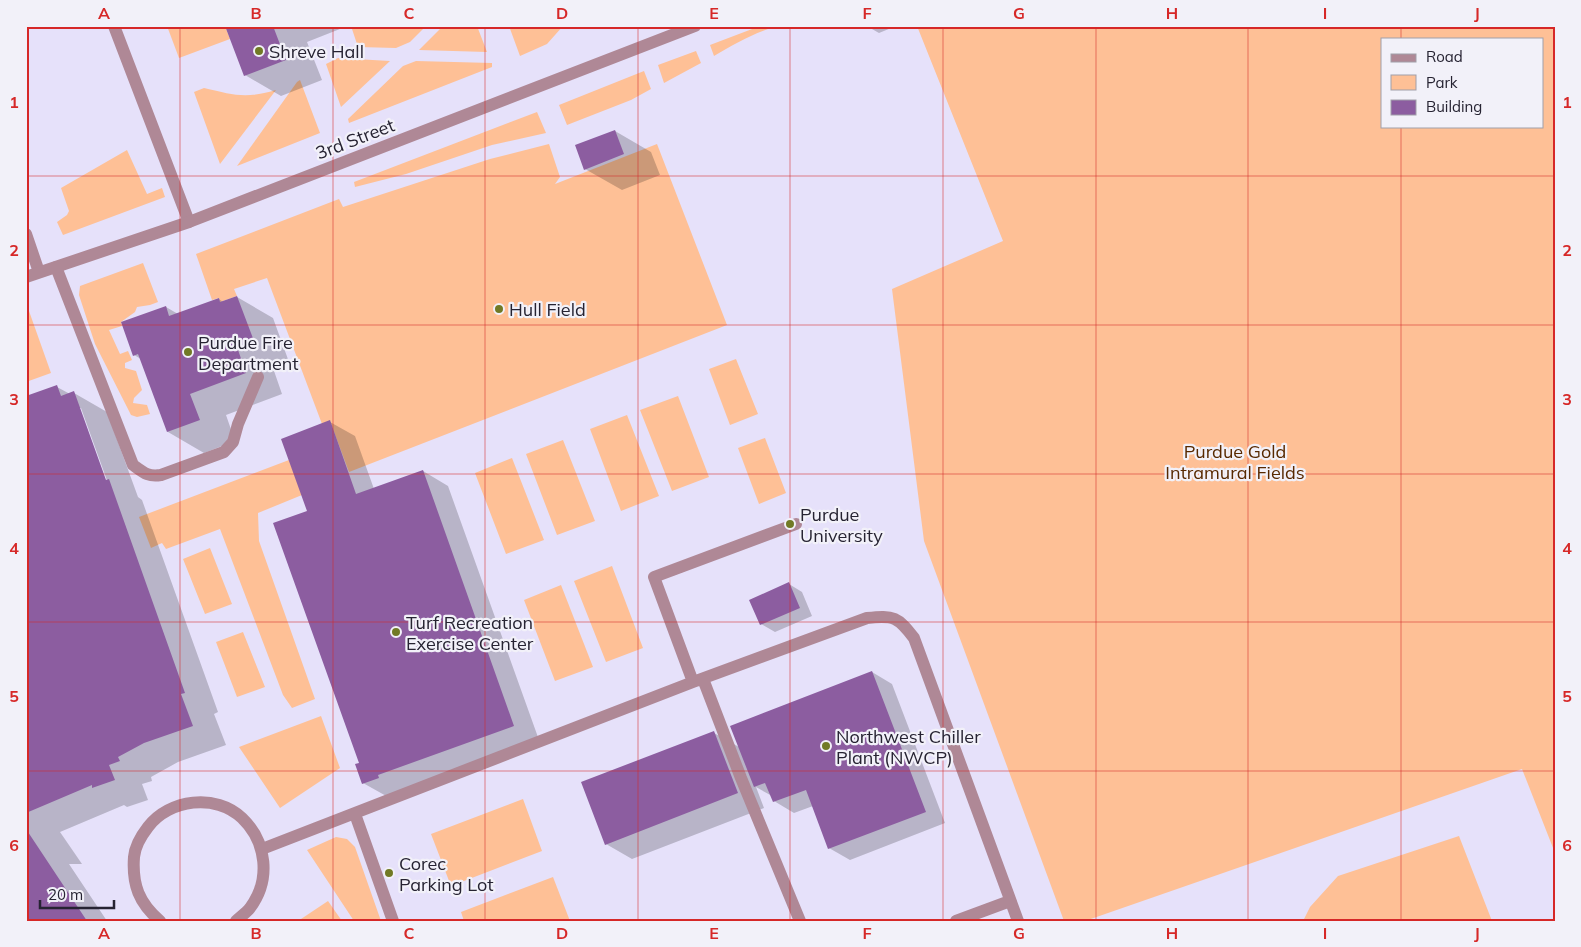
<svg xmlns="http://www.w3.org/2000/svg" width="1581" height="947" font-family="Mulish,sans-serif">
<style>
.green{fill:#fec096;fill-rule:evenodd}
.shadow{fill:#0003;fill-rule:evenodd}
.building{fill:#8c5da0}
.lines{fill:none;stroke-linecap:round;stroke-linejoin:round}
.service{stroke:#af8896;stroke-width:12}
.minor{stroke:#af8896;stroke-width:12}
.grid{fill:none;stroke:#d62828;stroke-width:1;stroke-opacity:0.55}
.poi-dot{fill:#717a25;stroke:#f2f1f9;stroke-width:2}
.labels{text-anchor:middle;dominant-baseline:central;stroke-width:4.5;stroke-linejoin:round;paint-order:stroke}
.poi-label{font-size:18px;fill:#262332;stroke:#f2f1f9;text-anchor:start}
.street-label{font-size:18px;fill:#262332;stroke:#f2f1f9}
.park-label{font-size:18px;fill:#582900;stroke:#f2f1f9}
.neatline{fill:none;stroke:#d62828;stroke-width:2}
.grid-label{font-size:16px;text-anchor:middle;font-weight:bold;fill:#d62828}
</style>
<rect width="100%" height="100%" fill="#e6e1fa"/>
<!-- green -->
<path class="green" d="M167,26h58l5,13 -51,19z
M359,26h67l-16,16 -14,6 -38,-1 -6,-18z
M443,26h34l10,26 -68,-2z
M509,26h54l-16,18 -27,12z
M760,26h18c-23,6 -44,18 -64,30l-4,-11z
M917,26h638v827l-33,-84 -437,152h-21l-140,-380 -32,-252 111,-48zM1382,39h160v87h-160z
M696,51l5,12 -37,20 -6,-18z
M338,58l52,3 -49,46 -15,-43z
M416,61l76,2v4l-143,56 -1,-4 55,-53z
M644,71l7,18 -20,11 -64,25 -8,-20z
M300,80l20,53 -83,33 60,-84z
M204,88c30,7 41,11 72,2l-56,74 -26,-72z
M537,112l9,21 -54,12 -86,29 -51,13 -1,-5z
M549,144l11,33 -5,7 102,-40 70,181 -378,147 -19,-51 -8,3 -55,-146 -33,11 3,7 -17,6 -1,-4 -7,2 -16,-46 143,-55 4,8 147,-48z
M127,150l20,44 15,-6 3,9 -102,38 -6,-13 10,-7 2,-4 -8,-23z
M143,263l15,39 -8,3 -13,2 -2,5 -14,10 1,4 -13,4 11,24 8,-3 4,9 -7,3v5l11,3 6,19 -8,8 -1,5 14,2 3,9 -13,3 -6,-2 -36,-71 -16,-49 1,-9z
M29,311l22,62 -25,9v-70z
M736,359l22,55 -28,11 -21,-56z
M678,396l31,81 -37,14 -32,-81z
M627,415l32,81 -38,15 -31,-82z
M765,438l21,55 -27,11 -21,-56z
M563,440l32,81 -38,14 -31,-81z
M512,458l32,82 -38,14 -31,-81z
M289,460l13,35 -44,18 1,28 56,158 -23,9 -9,-13 -63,-166 -54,20 -4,-6 -11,5 -12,-31z
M210,548l22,56 -27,10 -22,-55z
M612,566l31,82 -37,14 -32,-81z
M561,585l32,82 -38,14 -31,-81z
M243,632l22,55 -28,10 -21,-55z
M321,716l19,52 -60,40 -41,-61z
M523,799l19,52 -91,35 -20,-52z
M1459,836l33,85h-189l7,-14 28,-31z
M336,837l11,2 8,8 26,74h-27l-47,-71z
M553,877l17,44h-106l-3,-9z
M328,901l14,20h-44z"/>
<!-- shadow -->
<path class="shadow" d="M226,26h131l-8,3 -4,-2 -38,15 15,38 -41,16 -36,-21z
M871,26h25l-17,7 -7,-4z
M615,131l36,21 9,23 -38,15 -37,-21z
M237,297l36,21 16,44 -16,6 9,26 -56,21 9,26 -31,12 -36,-21 -27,-73 -7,-4 32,-48 12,7 41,-15 4,3z
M57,387l13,7 4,-1 33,19 31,85 4,3 76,212 -4,2 12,31 -48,17 -27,15 1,4 -10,3 6,16 -21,7 -3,-2 -64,27 22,32h-13l38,57h-81v-523zM78,408h3l28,78 -2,1z
M330,422l25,14 19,53 49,-18 25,15 91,254 -151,57 -25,-14 -3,-20 -51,-251z
M789,584l13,8 10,24 -37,16 -14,-8z
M872,672l20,12 53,139 -95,37 -21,-12 -16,-42 -19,7 -20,-12 -2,-5 -16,-9 8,21 -132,51 -26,-15 108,-111 25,14z"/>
<!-- building -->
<path class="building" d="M225,26h48l13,34 -42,16z
M615,130l9,24 -40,16 -9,-25z
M237,296l17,45 -17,6 9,26 -56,21 10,26 -33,12 -29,-78 -5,2 -12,-34 45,-16 3,10 50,-18 1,4z
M57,385l4,11 13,-5 32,89 3,-1 76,214 -4,1 12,32 -49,17 -26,14 2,4 -11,4 6,15 -23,8v-3l-66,28v-417z
M330,420l26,74 67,-24 91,256 -136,49 1,3 -17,6 -7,-20 4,-1 -86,-240 34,-12 -26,-72z
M789,582l11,26 -40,17 -11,-25z
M872,671l54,141 -98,37 -22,-59 -33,12 -8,-19 -11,4 -24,-61z
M714,731l24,62 -133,52 -24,-63z
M26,829l61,92h-61z"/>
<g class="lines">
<!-- service -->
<path class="service" d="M114,26l75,196
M26,234l13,38
M56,267l77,198c11,8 15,12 28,10l63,-23 9,-10 5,-18 20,-47
M703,679l38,99 59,143
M693,682l-39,-105 142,-53
M355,814l38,107
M262,849l431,-167 174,-64c27,-3 31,-1 47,20l104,283
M160,921c-21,-18 -28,-36 -26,-64 1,-11 7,-21 14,-30 21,-28 68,-34 94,-9 25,24 29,62 8,90 -4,5 -10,9 -14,13
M956,921l54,-20"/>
<!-- minor -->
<path class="minor" d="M26,277l163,-55 506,-196"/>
</g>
<!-- grid -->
<path class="grid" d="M180,26v895M333,26v895M485,26v895M638,26v895M790,26v895M943,26v895M1096,26v895M1248,26v895M1401,26v13M1401,126v795M26,176h1529M26,325h1529M26,474h1529M26,622h1529M26,771h1529"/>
<!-- markers -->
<g class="poi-dot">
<circle cx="259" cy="51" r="5"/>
<circle cx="499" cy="309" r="5"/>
<circle cx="188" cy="352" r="5"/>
<circle cx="790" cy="524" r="5"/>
<circle cx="396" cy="632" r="5"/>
<circle cx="826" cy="746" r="5"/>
<circle cx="389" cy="873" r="5"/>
</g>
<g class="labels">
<!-- poi labels -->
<g class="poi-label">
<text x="269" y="51">Shreve Hall</text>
<text x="509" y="309">Hull Field</text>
<text x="198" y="342">Purdue Fire<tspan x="198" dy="21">Department</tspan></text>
<text x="800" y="514">Purdue<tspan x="800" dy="21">University</tspan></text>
<text x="406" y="622">Turf Recreation<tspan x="406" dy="21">Exercise Center</tspan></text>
<text x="836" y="736">Northwest Chiller<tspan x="836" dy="21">Plant (NWCP)</tspan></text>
<text x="399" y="863">Corec<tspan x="399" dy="21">Parking Lot</tspan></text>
</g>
<!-- street labels -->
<g class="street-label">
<text transform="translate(355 139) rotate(-21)">3rd Street</text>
</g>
<!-- park labels -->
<g class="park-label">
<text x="1235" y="451">Purdue Gold<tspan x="1235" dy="21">Intramural Fields</tspan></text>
</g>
</g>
<!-- border -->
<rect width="1581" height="947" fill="none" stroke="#f2f1f9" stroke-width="55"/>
<!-- legend -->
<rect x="1381" y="38" width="162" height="90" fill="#f2f1f9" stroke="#a09fa9"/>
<rect x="1391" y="54" width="25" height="8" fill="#af8896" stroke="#a09fa9"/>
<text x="1426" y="62" font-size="15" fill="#262332">Road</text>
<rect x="1391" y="75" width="25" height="15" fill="#fec096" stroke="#a09fa9"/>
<text x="1426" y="88" font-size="15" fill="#262332">Park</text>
<rect x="1391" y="100" width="25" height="15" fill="#8c5da0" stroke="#a09fa9"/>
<text x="1426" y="112" font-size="15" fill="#262332">Building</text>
<!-- scale -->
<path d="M40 900v8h74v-8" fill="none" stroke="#262332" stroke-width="2.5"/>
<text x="48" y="900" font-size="15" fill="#262332" stroke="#f2f1f9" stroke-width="4" paint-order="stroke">20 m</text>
<rect x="28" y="28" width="1526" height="892" class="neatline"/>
<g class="grid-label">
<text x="104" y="19">A</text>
<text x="256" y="19">B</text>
<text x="409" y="19">C</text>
<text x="562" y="19">D</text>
<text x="714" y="19">E</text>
<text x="867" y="19">F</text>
<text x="1019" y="19">G</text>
<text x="1172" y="19">H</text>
<text x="1325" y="19">I</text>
<text x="1477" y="19">J</text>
<text x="14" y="108">1</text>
<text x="1567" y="108">1</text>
<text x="14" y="256">2</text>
<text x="1567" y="256">2</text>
<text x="14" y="405">3</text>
<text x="1567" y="405">3</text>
<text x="14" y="554">4</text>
<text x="1567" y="554">4</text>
<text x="14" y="702">5</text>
<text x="1567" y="702">5</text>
<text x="14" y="851">6</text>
<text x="1567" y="851">6</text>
<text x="104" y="939">A</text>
<text x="256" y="939">B</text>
<text x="409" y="939">C</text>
<text x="562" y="939">D</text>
<text x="714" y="939">E</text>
<text x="867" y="939">F</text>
<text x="1019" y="939">G</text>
<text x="1172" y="939">H</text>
<text x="1325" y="939">I</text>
<text x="1477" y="939">J</text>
</g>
</svg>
